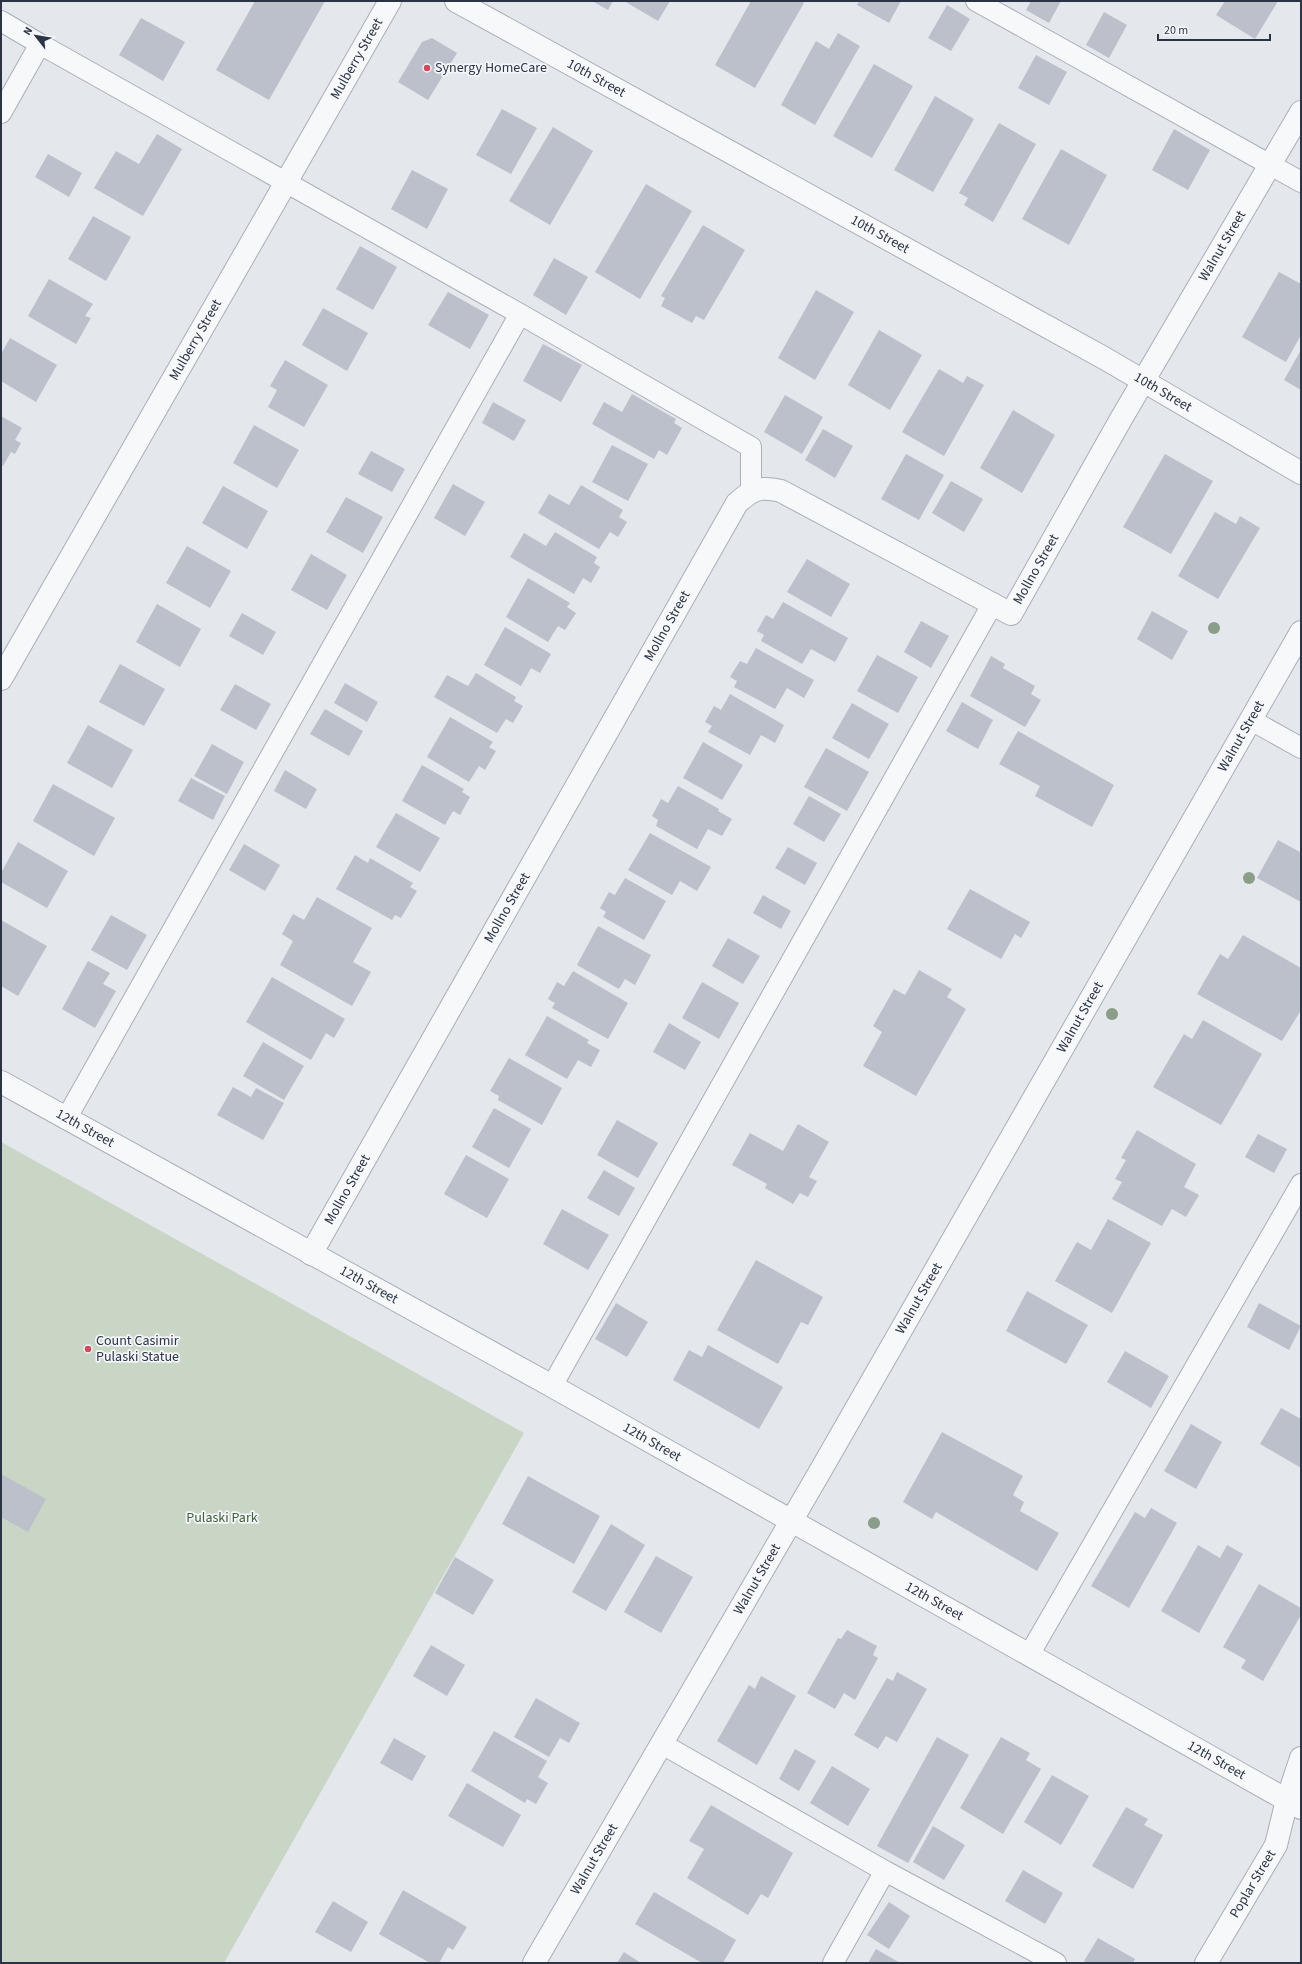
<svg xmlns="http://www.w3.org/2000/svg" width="1302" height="1964" font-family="'Source Sans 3',sans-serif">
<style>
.green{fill:#c9d6c5}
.building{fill:#bbc0ca}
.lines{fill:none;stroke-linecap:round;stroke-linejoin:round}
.service-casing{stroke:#a9aeb7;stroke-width:22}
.minor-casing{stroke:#a9aeb7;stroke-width:24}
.service{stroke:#f7f8fa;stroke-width:20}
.minor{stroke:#f7f8fa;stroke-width:22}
.tree{fill:#899d89}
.poi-dot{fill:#d1495b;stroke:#f4f6f9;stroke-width:1.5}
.labels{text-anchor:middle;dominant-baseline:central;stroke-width:3.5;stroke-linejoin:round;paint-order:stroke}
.street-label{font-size:14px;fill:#2b3445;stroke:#f4f6f9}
.poi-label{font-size:14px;fill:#2b3445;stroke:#f4f6f9;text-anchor:start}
.park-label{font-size:14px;fill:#3f6138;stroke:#f4f6f9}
</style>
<rect width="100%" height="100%" fill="#e4e7ec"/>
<!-- green -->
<path class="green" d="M1,1142l523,291 -300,530h-223z"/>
<!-- building -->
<path class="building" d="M255,1h70l-56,99 -53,-30z
M592,1h21l-5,9z
M624,1h46l-12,20z
M751,1h51l2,2 -49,85 -40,-23z
M859,1h42l-12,22 -32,-18z
M1031,1h30l-12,22 -23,-13z
M1225,1h53l-23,38 -39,-24z
M947,5l23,14 -19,32 -23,-13z
M1104,12l23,13 -18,33 -23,-13z
M141,18l44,24 -22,39 -44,-26z
M838,33l22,13 -45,79 -34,-20 35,-64 13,8z
M432,38l25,15 -29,47 -30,-18 24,-40z
M1036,55l31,17 -18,33 -31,-17z
M874,64l39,22 -41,72 -39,-22z
M935,96l39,23 -41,73 -39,-22z
M502,109l35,19 -26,46 -35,-19z
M999,123l37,21 -43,78 -29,-17 4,-7 -9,-5z
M553,127l40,24 -43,74 -41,-24z
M1174,129l36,21 -22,40 -36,-20z
M157,134l25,15 -39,67 -49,-28 22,-37 23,13z
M1061,149l46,26 -38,70 -47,-26z
M48,154l34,19 -13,24 -34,-20z
M412,170l36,19 -21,40 -36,-20z
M646,184l46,27 -52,88 -45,-27z
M93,216l38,21 -25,44 -38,-22z
M703,225l42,25 -41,70 -8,-4 -4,7 -31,-17 4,-8 -4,-2z
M360,246l37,21 -24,43 -37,-21z
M554,258l34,19 -22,38 -33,-20z
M1279,272l22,12v51l-15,27 -44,-25z
M49,279l44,25 -8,12 6,2 -15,26 -48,-28z
M816,290l38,22 -39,68 -37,-22z
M448,292l41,23 -19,34 -42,-24z
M323,308l45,25 -21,38 -45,-26z
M879,330l43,25 -32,55 -42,-25z
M10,338l47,27 -21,37 -35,-21v-27z
M543,344l39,21 -21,37 -38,-21z
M1301,350v40l-17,-10z
M285,360l43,25 -24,42 -36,-20 9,-17 -7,-4z
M939,369l24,14 4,-7 17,9 -40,71 -42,-24z
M632,394l44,25 -2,4 8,5 -15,27 -8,-5 -5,9 -62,-35 12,-22 18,10z
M785,395l38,22 -21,37 -38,-22z
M493,402l33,18 -12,21 -32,-18z
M1013,410l42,25 -33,58 -42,-25z
M1,416l21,12 -7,12 6,3 -6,11 -4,-2 -8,14 -2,-1z
M254,425l45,25 -22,38 -44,-25z
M823,429l30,17 -18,32 -30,-18z
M612,445l36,19 -20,37 -36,-19z
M371,451l34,18 -13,23 -34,-18z
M906,454l38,21 -25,45 -38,-21z
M1165,454l48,27 -42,73 -48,-27z
M951,481l32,18 -19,33 -32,-19z
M453,484l32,18 -20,34 -31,-18z
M581,485l42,25 -4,7 8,5 -9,15 -8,-5 -11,17 -61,-36 11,-19 20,11z
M223,486l45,25 -21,38 -45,-26z
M346,497l37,20 -20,36 -37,-21z
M1215,512l21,12 4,-8 20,12 -42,71 -40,-23z
M555,532l42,25 -3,6 6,4 -9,16 -8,-5 -9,16 -64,-37 14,-24 22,13z
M187,546l44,25 -21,37 -44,-25z
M311,554l36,21 -20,35 -36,-20z
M807,559l43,25 -19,33 -44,-25z
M528,578l42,25 -3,4 9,6 -11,17 -7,-4 -10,16 -42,-25z
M783,602l65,36 -13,24 -24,-13 -9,15 -41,-23 3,-6 -7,-4 9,-16 7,4z
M157,604l44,25 -21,38 -44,-25z
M1152,611l36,20 -16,29 -35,-21z
M242,613l34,19 -13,23 -34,-19z
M921,621l28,15 -18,32 -27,-16z
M505,627l46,27 -11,19 -9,-5 -10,18 -37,-21z
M756,648l58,32 -10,18 -17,-10 -12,21 -41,-22 3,-6 -7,-4 10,-16 7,3z
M877,655l41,22 -20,36 -41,-22z
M991,656l14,8 -2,4 32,18 -4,8 10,6 -16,27 -55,-31z
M120,664l45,25 -21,37 -45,-24z
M476,673l40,24 -2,4 9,5 -10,17 -7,-4 -9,14 -63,-36 13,-22 21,11z
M345,683l33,19 -11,20 -33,-19z
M235,684l36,20 -15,26 -36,-20z
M730,694l54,31 -9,18 -14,-8 -11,20 -42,-23 4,-6 -7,-4 9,-16 7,4z
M962,702l31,18 -15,29 -32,-18z
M852,703l37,21 -20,35 -37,-21z
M325,709l38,22 -14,25 -39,-22z
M450,717l43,25 -4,5 7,4 -11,19 -6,-4 -10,16 -42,-25z
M88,725l45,25 -21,38 -45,-25z
M1018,731l96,54 -22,42 -57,-31 5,-10 -41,-22z
M703,742l40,23 -21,35 -39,-22z
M212,744l32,18 -17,32 -33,-18z
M826,748l43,24 -22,39 -43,-24z
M422,765l42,24 -2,3 8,5 -10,18 -7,-4 -8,14 -43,-24z
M285,770l32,19 -11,20 -32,-18z
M191,778l34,18 -12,24 -35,-19z
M53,784l62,34 -21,38 -61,-35z
M678,786l41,23 -1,2 14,8 -10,17 -14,-7 -11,20 -41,-23 2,-6 -6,-4 9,-17 7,4z
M809,796l32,18 -17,28 -31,-18z
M396,813l44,25 -20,34 -44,-25z
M650,833l61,34 -14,24 -17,-10 -8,14 -44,-25z
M1278,840l22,12 1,-2v52l-44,-24z
M18,842l50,29 -21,37 -46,-26v-9z
M244,844l36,21 -15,26 -36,-21z
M788,847l29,16 -12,22 -30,-17z
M355,855l13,8 2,-5 43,25 -3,4 7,4 -16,27 -6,-3 -3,5 -56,-31z
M625,878l41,23 -22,39 -41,-23 3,-5 -6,-4 9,-16 6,3z
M970,889l60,33 -9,16 -6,-4 -14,25 -54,-30z
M763,895l28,16 -10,18 -28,-16z
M317,897l55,31 -19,34 18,10 -19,34 -72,-41 13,-24 -11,-7 11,-20 11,6z
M111,915l36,20 -20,35 -36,-20z
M1,920l46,26 -29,50 -17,-10z
M598,926l53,29 -16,30 -10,-6 -6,10 -42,-24z
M1243,935l58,33v42l-19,31 -85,-47 23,-40 8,5z
M728,938l32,18 -17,28 -31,-18z
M88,961l22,12 -7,11 13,7 -21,37 -33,-19z
M919,970l33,19 -5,8 19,12 -50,87 -53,-30 19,-34 -9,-6 21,-37 11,6z
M573,971l55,32 -20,36 -56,-31 3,-5 -7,-4 9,-17 7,4z
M272,977l73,42 -11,19 -8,-5 -15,27 -65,-38z
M702,982l37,21 -20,36 -37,-21z
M547,1016l42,24 -2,3 13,7 -9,17 -13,-7 -11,19 -42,-24z
M1203,1020l59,34 -41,71 -68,-38 31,-53 8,5z
M669,1023l32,19 -16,28 -32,-18z
M263,1042l41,24 -20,34 -41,-24z
M509,1058l53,30 -20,37 -44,-25 1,-4 -9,-5z
M233,1087l18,10 5,-9 28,15 -21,37 -46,-25z
M494,1108l37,21 -22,39 -37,-21z
M617,1120l41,23 -20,35 -41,-23z
M798,1124l31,18 -20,35 8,4 -9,16 -8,-4 -7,11 -28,-16 2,-4 -35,-19 18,-32 33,18z
M1137,1130l59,34 -12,23 15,8 -13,22 -14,-8 -10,17 -50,-27 10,-17 -7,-3 11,-19 -5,-2z
M1258,1134l29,15 -13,24 -29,-16z
M466,1155l43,24 -22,39 -43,-24z
M604,1170l31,18 -16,28 -32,-18z
M562,1209l47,26 -21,35 -45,-26z
M1108,1219l43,24 -39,70 -57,-32 22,-39 14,8z
M756,1260l67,37 -15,28 -7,-3 -23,42 -61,-34z
M1027,1291l61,34 -22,39 -60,-33z
M616,1303l32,19 -21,35 -32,-18z
M1259,1303l42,23 -12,24 -42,-23z
M708,1345l75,42 -24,42 -86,-49 16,-30 13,7z
M1125,1351l44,25 -18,32 -44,-26z
M1281,1408l20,11v49l-41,-24z
M1191,1424l31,18 -26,47 -32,-18z
M942,1432l81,44 -10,19 11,7 -4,9 39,22 -22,38 -101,-59 -4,7 -29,-17z
M1,1474l45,25 -18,33 -27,-15z
M528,1476l72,40 -26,48 -72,-40z
M1151,1508l26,15 -48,85 -38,-22 44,-74 10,6z
M611,1524l34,21 -39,66 -34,-19z
M1198,1545l22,13 7,-13 16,9 -44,79 -38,-22z
M656,1556l37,21 -32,56 -37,-21z
M455,1557l39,23 -21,35 -38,-22z
M1259,1584l42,24v7l-38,66 -22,-13 5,-8 -23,-13z
M847,1630l30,16 -4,9 5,3 -23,42 -11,-7 -9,16 -28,-16 31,-55 3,1z
M431,1645l34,20 -18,31 -34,-20z
M897,1672l30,17 -30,53 -11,-6 -8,13 -24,-14 33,-57 6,3z
M761,1676l35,20 -39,69 -40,-24 32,-56 6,4z
M536,1698l44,25 -11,20 -9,-5 -11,19 -35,-20z
M494,1731l53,30 -9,16 10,6 -12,21 -9,-5 -2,4 -54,-32z
M937,1737l32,18 -61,108 -31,-17z
M1001,1737l29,16 -4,7 15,9 -38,65 -43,-26z
M394,1738l32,18 -14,25 -32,-18z
M795,1749l21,12 -17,30 -20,-12z
M832,1766l38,23 -22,37 -38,-23z
M1052,1775l37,21 -28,49 -37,-23z
M467,1783l54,32 -18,32 -55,-31z
M711,1805l82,48 -25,45 -7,-4 -13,21 -61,-37 17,-29 -15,-8z
M1126,1807l22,12 -4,6 19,10 -30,54 -41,-23z
M933,1826l32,19 -21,35 -31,-18z
M1023,1870l40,23 -18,31 -40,-23z
M403,1890l64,37 -14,23 -5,-3 -9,16h-9l-51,-29z
M654,1892l82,48 -13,23h-21l-67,-39z
M333,1901l35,21 -17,30 -36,-20z
M889,1902l21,14 -21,33 -22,-14z
M1098,1938l37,21 -2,4h-46l-3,-2z
M876,1949l24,14h-32z
M624,1952l17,11h-24z"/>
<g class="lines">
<!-- service casing -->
<g class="service-casing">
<path id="service" d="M976,1l325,181
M1,21l39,23
M1,113l39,-69 480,270
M1251,720l50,28
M66,1119l454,-805 231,133v43
M552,1386l441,-783
M1029,1655l272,-471
M662,1744l223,127 -52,92
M885,1871l171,92"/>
</g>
<!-- minor casing -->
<g class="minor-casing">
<g id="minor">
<path id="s1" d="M456,1l648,357 197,115"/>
<path id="s2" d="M1,679l389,-678"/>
<path id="s3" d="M1,1082l551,304 749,422"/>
<path id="s4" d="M311,1254l426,-751c16,-14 22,-17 44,-12l230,123 110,-195 180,-307"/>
<path id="s5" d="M534,1963l284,-488 483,-843"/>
<path id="s6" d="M1206,1963l70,-118 11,-45 14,-42"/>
</g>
</g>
<!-- service -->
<use href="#service" class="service"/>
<!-- minor -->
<use href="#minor" class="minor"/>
</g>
<!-- trees -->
<g class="tree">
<circle cx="1214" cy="628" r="6"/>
<circle cx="1249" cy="878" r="6"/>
<circle cx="1112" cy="1014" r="6"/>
<circle cx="874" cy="1523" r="6"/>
</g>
<!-- markers -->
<g class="poi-dot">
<circle cx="427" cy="68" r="4"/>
<circle cx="88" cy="1349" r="4"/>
</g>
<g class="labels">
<!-- street labels -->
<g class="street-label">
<text stroke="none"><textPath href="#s2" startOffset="715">Mulberry Street</textPath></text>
<text stroke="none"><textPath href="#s1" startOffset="160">10th Street</textPath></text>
<text stroke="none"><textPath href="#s1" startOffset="484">10th Street</textPath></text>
<text stroke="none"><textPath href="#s4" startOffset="1597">Walnut Street</textPath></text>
<text stroke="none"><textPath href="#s2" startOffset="391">Mulberry Street</textPath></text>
<text stroke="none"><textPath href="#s1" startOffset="808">10th Street</textPath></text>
<text stroke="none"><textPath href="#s4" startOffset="1224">Mollno Street</textPath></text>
<text stroke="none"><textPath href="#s4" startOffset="722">Mollno Street</textPath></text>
<text stroke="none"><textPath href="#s5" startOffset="1416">Walnut Street</textPath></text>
<text stroke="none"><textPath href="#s4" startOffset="398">Mollno Street</textPath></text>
<text stroke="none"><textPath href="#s5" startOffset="1092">Walnut Street</textPath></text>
<text stroke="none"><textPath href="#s3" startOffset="96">12th Street</textPath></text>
<text stroke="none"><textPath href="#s4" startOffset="74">Mollno Street</textPath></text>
<text stroke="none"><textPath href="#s3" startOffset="420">12th Street</textPath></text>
<text stroke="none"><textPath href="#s5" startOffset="768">Walnut Street</textPath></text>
<text stroke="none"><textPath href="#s3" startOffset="744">12th Street</textPath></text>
<text stroke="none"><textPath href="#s5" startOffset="444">Walnut Street</textPath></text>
<text stroke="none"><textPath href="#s3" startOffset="1068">12th Street</textPath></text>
<text stroke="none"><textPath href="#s3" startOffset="1392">12th Street</textPath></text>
<text stroke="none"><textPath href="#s5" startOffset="120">Walnut Street</textPath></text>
<text stroke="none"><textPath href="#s6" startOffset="92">Poplar Street</textPath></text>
</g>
<!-- poi labels -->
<g class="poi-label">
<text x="435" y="68">Synergy HomeCare</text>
<text x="96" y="1341">Count Casimir<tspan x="96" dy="16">Pulaski Statue</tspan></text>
</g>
<!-- park labels -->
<g class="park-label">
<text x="222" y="1518">Pulaski Park</text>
</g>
</g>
<!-- border -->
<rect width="1302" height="1964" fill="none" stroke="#2b3445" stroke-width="4"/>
<!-- north arrow -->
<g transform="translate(36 36) rotate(301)" stroke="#f4f6f9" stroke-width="3" paint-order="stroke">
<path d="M0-3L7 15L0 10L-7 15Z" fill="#2b3445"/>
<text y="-6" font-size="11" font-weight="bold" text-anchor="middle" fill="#2b3445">N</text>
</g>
<!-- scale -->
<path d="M1158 34v6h112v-6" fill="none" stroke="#2b3445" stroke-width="2"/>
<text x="1164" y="34" font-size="12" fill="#2b3445" stroke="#f4f6f9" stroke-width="3" paint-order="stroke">20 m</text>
</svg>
